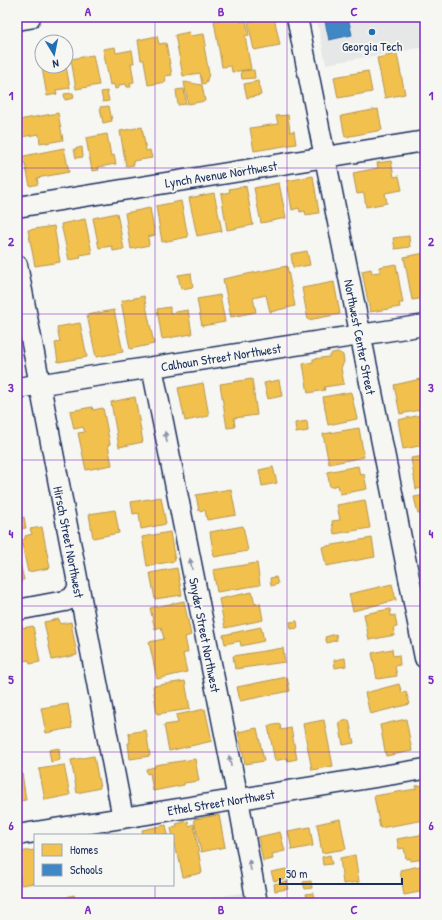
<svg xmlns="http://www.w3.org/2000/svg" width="442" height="920" font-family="'Patrick Hand',sans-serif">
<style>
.built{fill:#e6e7e7}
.homes{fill:#f2c14e;stroke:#b29553}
.schools{fill:#3f88c5;stroke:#346da6}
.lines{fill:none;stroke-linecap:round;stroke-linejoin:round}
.minor-casing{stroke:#1b2f5e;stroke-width:23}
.major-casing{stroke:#1b2f5e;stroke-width:25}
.minor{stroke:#f6f6f2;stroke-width:20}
.major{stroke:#f6f6f2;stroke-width:22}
.oneway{fill:#8892a8}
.grid{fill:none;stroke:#7b2cbf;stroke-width:1;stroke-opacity:0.55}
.poi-dot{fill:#1f6fb2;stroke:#f6f6f2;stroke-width:1.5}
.labels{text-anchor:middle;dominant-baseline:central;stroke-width:4;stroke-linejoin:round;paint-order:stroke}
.poi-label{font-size:13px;fill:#1b2f5e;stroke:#f6f6f2}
.street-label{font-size:13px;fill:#1b2f5e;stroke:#f6f6f2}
.neatline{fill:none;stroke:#7b2cbf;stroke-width:1.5}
.grid-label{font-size:13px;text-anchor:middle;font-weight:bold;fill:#7b2cbf}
</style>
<rect width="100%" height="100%" fill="#f6f6f2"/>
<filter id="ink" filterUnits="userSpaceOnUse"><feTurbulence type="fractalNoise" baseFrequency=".025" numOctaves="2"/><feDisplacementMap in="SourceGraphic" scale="8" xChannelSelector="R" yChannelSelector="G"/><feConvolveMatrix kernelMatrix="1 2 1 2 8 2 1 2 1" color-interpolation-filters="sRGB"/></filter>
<g filter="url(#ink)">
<!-- built -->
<path class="built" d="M316,17h109v30l-99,17z
M261,890l2,13h-86z"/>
<!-- homes -->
<path class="homes" d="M240,17l1,5 5,-1 3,14 -4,1 6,33 -19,3 -1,-6 -9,1 -8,-46z
M256,17h18l6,28 -26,5 -6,-28 9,-2z
M189,32l1,4 14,-2 2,11 -2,1 5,28 -3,9 -4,1 -2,-11 -17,3 -8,-41z
M157,36l2,8 7,-1 6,32 -7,1 1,6 -18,3 -4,-25h-3l-3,-20z
M115,47l1,6 16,-3 2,13h-3l3,19 -4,1 1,4h-4l-1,-3 -7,1v3l-4,1 -1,-5 -4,1 -7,-36z
M397,54l8,40 -20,4 -8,-40z
M93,55l6,30 -23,4 -5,-30z
M41,62l1,4h24l4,22 -14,2 1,4 -10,2z
M254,70l1,8 -13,1 -1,-8z
M368,71l4,21 -34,6 -4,-21z
M258,81l3,14 -14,3 -3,-14z
M184,82l18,3 3,16 -17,3z
M184,89l2,15 -8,1 -2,-15z
M107,91l2,10 -6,1 -2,-10z
M73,93l1,5 -9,2 -1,-6z
M109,106l3,15 -9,2 -3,-16z
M378,109l4,21 -37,7 -4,-21z
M58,113l5,27 -17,3v-1l-6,1 -1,-9 -18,3 -3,-17z
M288,115l2,17 4,-1 2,13 -42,7 -4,-23 28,-4 -2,-8z
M142,127l4,24 4,-1 2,8 -19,3 1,4 -8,1 -6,-35z
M107,134l4,22 3,-1 2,9 -18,3 1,3 -7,1 -6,-33z
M82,147l1,10 -7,1 -2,-9z
M64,148l5,24 -32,6 1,6 -8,2 -5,-23 -5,1 -1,-7z
M391,161l3,16 5,-1 3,14 -17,3 2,10 -21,4 -2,-14 -7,1 -4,-21 25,-5 -1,-5z
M313,176l6,37 -13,2 -1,-4 -5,1 -1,-4 -7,2 -5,-29z
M279,183l7,35 -25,5 -7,-35z
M246,186l7,39 -26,5 -6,-36 9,-2 -1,-3z
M214,193l8,38 -25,5 -8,-38z
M181,201l7,36 -26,5 -6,-36z
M150,208l5,27 -7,2 1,8 -18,4 -6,-36z
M117,213l7,36 -11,2 -1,-5 -13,2 -6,-30z
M85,219l7,34 -12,2 1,3 -12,2 -8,-36z
M54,226l6,36 -25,4 -7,-36z
M409,236l1,11 -15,2 -2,-11z
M307,251l3,14 -17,3 -2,-14z
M425,253v45l-13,2 -8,-43z
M396,264l7,39h-4l1,4 -30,5 -8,-41 9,-2 1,4 8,-1 -1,-5z
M287,266l8,40 -25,6 -4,-17 -13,3 3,14 -25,5 -8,-38z
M191,273l2,14 -12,2 -3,-14z
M334,282l6,32 -32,6 -6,-32z
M220,295l5,27 -23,4 -5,-27z
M144,296l10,48 -24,5 -9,-48z
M170,307v6l18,-3 4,24 -30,5 -5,-30z
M114,310l9,42 -27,5 -9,-42z
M80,323l7,34 -29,5 -3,-19 5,-1 -3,-15z
M17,345l4,28 -4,1z
M338,352l5,3 1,7 -3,6 3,16 -20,3 1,3 -17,3 -5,-29 10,-2v-3l16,-2 3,-4z
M425,378v31l-25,5 -6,-29z
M252,379l5,36 -23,3 1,9 -8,1 -7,-44z
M279,380l3,16 -14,3 -4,-16z
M203,383l6,33 -24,5 -7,-33z
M351,392l6,27 -29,6 -5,-28z
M135,397l8,45 -24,5 -8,-45z
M92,407l1,3 10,-2 7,36 -2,1 4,20 -26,5 -8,-37 7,-1 -2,-5 -9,2 -4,-18z
M425,414v31l-22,4 -5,-29z
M307,421l1,10 -12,2 -1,-10z
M359,428l5,29 -35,7 -6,-30z
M425,456v32l-9,1 -5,-31z
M358,466l2,9 4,-1 3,15 -27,5 -2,-9 -8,2 -3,-15z
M273,467l4,16 -15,3 -3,-16z
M231,489l5,26 -29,5 -2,-10 -6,1 -3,-16z
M425,495v27h-2l-1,-8h-4l-4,-17z
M161,497l5,27 -25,5 -2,-16 -6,1 -2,-12z
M365,500l5,28 -36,6 -2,-13 8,-1 -3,-15z
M115,510l4,23 -26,5 -4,-24z
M24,517l2,11 -6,1 -2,-11z
M243,526l5,25 -34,6 -4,-25z
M42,527l8,41 -22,4 -7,-32 4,-1v-3l7,-2 -2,-5z
M170,532l5,29 -28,5 -5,-29z
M372,538l3,19 -49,9 -4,-19z
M17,549l7,31h-3v4l-4,1z
M257,563l3,22 -43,7 -4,-22z
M177,568l5,27 -27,4 -5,-26z
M276,577l2,7 -7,2 -1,-8z
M392,584l4,16 -43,11 -4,-17z
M252,592l3,12 5,-1 3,17 -38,8 -6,-29z
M184,601l7,34 -6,2 3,15 -5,2 4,18 -30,7 -8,-37 15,-3 -3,-12 -6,2 -5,-21z
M390,609l1,7 4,-1 2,12 -4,1 2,7 -26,5 -5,-26z
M59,619l1,5 11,-2 6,33 -25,5 -8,-38z
M297,621l1,7 -7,1 -1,-7z
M22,625l1,3 10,-2 7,36 -10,2 -1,-4 -5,1 -1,-7 -6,1v-29z
M261,627l3,14 -23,5 -1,-5 -15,3 -2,-9z
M336,634l1,6 -10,3 -2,-6z
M283,648l2,14 -50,7 -2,-13z
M392,649l1,7 6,-1 1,10 -5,1 2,10 -20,3 -5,-26z
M345,658l1,8 -11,2 -1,-8z
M287,677l3,14 -50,10 -3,-14z
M185,681l5,28 -33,5 -4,-28z
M399,684l3,9 4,-1 4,12 -40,10 -5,-21z
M68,704l4,24 -26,5 -5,-25z
M205,709l7,32 -43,10 -5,-26 14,-2 -2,-8z
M406,719l6,32 -26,5 -6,-31z
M324,720l9,46 -21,4 -9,-46z
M349,720l5,23 -11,2 -4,-23z
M280,724l1,6 10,-2 6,31 -9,2 -1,-3 -12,3 -7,-35z
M257,728l7,33 -19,3 -7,-32z
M146,730l4,26 -20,3 -2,-16h2l-1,-10z
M59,748l1,12 -9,2 -2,-12z
M94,756l6,32 -23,5 -6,-33z
M195,759l4,22 -15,2v2l-31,6 -3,-18 -3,1 -1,-5 9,-2v-2z
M64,765l6,30 -25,5 -6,-31z
M17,773h5l4,27 -9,1z
M424,785l1,35 -45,8 -6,-32 42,-7v-3z
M219,815l6,32 -24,5 -7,-33z
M340,819l6,30 -24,4 -5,-29z
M188,821l1,5 5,-2 8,49 -19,4 -5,-23h-2l-5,-26 6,-1 -1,-3z
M166,825l2,10h-25l-1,-5z
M310,827l3,19 -21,4 -4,-19z
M280,832l5,19 -13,3 1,5 -10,2 -5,-24z
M425,834v25l-15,2v-3l-4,1 -2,-11 -5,1 -2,-10z
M35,850v33l-14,2 -4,-33z
M330,855l2,9 -9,1 -1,-8z
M355,855l4,27 -16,2 -3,-26z
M425,865v26l-21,4 -4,-25z
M286,869l2,9 -14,3 -3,-9z
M287,881l1,8 -13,2 -1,-7z
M311,881l1,7 -7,1 -2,-7z
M313,893l2,10h-30l22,-5 -1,-4z
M74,895l2,7 -7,1 -2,-6z"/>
<!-- schools -->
<path class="schools" d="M324,17h24l4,18 -23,5z"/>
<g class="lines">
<!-- minor casing -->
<g class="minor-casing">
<path id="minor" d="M297,17l128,641
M17,207l408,-66
M17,265l106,553
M152,367l86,432 19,104
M17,388l408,-63
M17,610l48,-9 7,-3 6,-9
M17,835l408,-66"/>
</g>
<!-- major casing -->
<g class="major-casing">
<path id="major" d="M17,19l12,-2"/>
</g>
<!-- minor -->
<use href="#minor" class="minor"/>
<!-- major -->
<use href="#major" class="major"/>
</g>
<!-- one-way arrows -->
<defs><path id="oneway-solid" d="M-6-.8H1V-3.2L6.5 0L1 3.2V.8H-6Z"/></defs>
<g class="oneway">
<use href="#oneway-solid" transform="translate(166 437) rotate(-101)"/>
<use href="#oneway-solid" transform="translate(191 564) rotate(-101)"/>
<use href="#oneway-solid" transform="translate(230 761) rotate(-101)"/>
<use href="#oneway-solid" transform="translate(250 865) rotate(-100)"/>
</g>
</g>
<!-- grid -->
<path class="grid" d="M155,17v818M287,17v886M17,168h408M17,314h408M17,460h408M17,606h408M17,752h408M155,885v18"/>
<!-- markers -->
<circle class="poi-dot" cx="372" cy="32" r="4"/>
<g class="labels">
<!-- poi labels -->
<g class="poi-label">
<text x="372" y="46">Georgia Tech</text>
</g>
<!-- street labels -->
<g class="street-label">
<text transform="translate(221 174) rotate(-9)">Lynch Avenue Northwest</text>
<text transform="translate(360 337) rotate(79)">Northwest Center Street</text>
<text transform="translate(221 357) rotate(-9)">Calhoun Street Northwest</text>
<text transform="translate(69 542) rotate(79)">Hirsch Street Northwest</text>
<text transform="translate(205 635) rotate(79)">Snyder Street Northwest</text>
<text transform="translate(221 802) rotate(-9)">Ethel Street Northwest</text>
</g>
</g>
<!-- margin -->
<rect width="442" height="920" fill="none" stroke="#f6f6f2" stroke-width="44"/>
<!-- legend -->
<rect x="34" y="834" width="140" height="52" fill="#f6f6f2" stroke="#9ea6b7"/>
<rect x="42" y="844" width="20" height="12" fill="#f2c14e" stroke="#9ea6b7"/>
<text x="70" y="854" font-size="12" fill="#1b2f5e">Homes</text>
<rect x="42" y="864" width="20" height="12" fill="#3f88c5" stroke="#9ea6b7"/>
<text x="70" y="874" font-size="12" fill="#1b2f5e">Schools</text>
<!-- north arrow -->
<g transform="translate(54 54) rotate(170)"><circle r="19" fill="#f6f6f2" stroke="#9ea6b7"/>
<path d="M0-3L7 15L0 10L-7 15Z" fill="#1f6fb2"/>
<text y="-6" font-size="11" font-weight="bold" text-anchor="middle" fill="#1b2f5e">N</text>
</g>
<!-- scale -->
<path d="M280 878v6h122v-6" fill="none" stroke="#1b2f5e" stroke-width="2"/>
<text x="286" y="878" font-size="12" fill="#1b2f5e" stroke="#f6f6f2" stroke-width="3" paint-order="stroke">50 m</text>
<rect x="22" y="22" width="398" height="876" class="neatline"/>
<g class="grid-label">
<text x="88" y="16">A</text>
<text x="221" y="16">B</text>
<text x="354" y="16">C</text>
<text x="11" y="100">1</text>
<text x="431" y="100">1</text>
<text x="11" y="246">2</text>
<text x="431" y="246">2</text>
<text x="11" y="392">3</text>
<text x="431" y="392">3</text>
<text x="11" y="538">4</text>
<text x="431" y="538">4</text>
<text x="11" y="684">5</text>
<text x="431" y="684">5</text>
<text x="11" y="830">6</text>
<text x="431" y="830">6</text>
<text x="88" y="914">A</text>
<text x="221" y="914">B</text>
<text x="354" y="914">C</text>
</g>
</svg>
